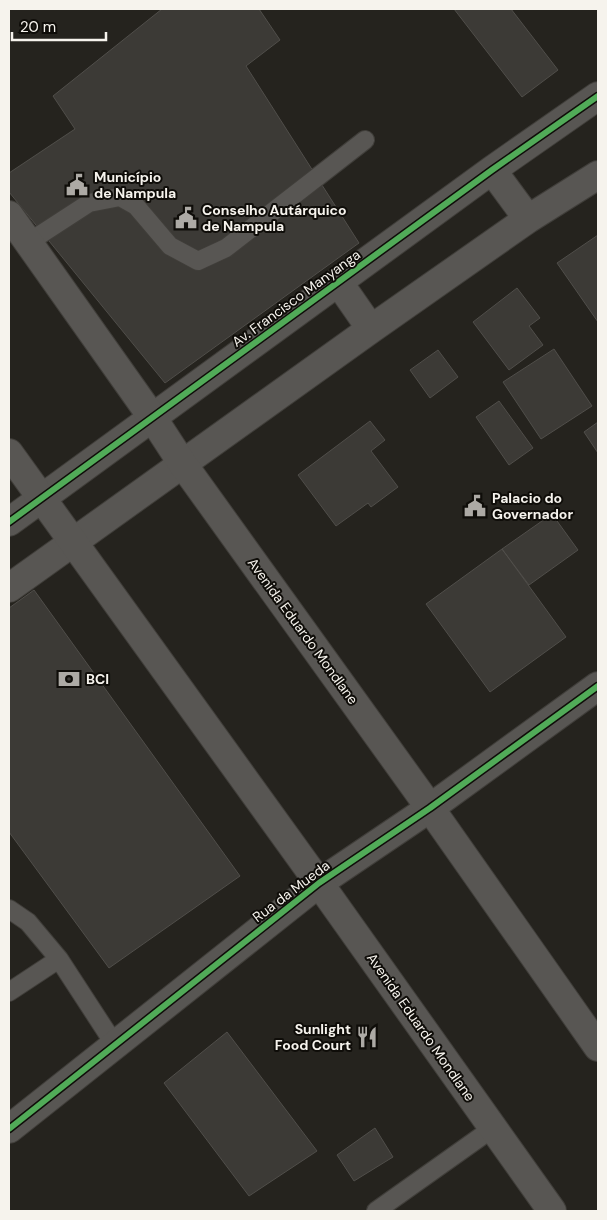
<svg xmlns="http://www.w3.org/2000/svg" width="607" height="1220" font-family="'DM Sans',sans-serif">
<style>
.building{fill:#3c3a36;stroke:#504e4a}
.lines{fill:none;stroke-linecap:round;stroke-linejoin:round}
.lane-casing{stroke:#403e3a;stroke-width:20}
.street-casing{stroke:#403e3a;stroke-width:30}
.secondary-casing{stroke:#403e3a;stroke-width:30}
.lane{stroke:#585653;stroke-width:18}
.street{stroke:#585653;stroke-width:28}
.secondary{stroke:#585653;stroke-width:28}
.cycleway-casing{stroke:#0f0d09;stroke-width:9}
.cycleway{stroke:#51ab58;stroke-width:6}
.labels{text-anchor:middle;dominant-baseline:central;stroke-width:4;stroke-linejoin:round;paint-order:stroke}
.poi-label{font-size:14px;font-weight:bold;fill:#f6f3ed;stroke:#0f0d09;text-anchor:start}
.street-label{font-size:14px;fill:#f6f3ed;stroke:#0f0d09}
</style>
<rect width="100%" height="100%" fill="#25231e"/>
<!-- building -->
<path class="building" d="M162,9h97l21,31 -34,26 113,177 -194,140 -156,-191v-19l66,-44 -22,-33z
M454,9h57l47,61 -36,27z
M598,235v87l-41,-59z
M517,288l23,30 -11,8 14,19 -34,25 -36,-48z
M554,349l38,57 -51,33 -38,-57z
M438,350l20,27 -28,21 -20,-28z
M499,401l34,47 -24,17 -33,-48z
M370,421l15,19 -14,11 27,36 -27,20 -3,-4 -32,23 -38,-51z
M598,422v31l-14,-21z
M552,514l26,36 -49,35 -27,-36z
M502,549l64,88 -76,55 -64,-88z
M34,590l206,286 -131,92 -100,-136v-224z
M227,1032l90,119 -68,45 -85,-113z
M375,1128l18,29 -39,24 -17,-26z"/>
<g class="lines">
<!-- lane casing -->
<g class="lane-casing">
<path id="lane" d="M29,242l60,-39 31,-6 16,9 34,40 28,15 28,-13 139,-108
M9,909l19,13 31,37 56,86
M9,992l50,-33
M376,1211l117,-83"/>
</g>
<!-- street casing -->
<g class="street-casing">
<path id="street" d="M492,170l36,49
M339,283l32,46
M9,522l483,-352 106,-74
M9,588l362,-259 157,-110 70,-44
M9,1129l310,-246 111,-75 168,-122"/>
</g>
<!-- secondary casing -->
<g class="secondary-casing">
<path id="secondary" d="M9,215l143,202 30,46 248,345 168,239
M9,453l310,430 233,328"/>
</g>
<!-- lane -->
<use href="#lane" class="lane"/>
<!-- street -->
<use href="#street" class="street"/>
<!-- secondary -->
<use href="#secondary" class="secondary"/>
<!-- cycleway casing -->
<g class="cycleway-casing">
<path id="cycleway" d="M9,522l483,-352 106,-74
M9,1129l310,-246 111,-75 168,-122"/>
</g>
<!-- cycleway -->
<use href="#cycleway" class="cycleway"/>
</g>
<!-- icons -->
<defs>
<g id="civic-bare" transform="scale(1.725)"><path d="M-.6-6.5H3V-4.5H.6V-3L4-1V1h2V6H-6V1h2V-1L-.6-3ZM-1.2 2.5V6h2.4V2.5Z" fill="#adaaa5" stroke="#0f0d09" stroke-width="2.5" paint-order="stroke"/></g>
<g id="bank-bare" transform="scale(1.725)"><path d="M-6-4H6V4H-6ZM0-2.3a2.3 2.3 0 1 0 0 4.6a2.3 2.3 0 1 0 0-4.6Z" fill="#adaaa5" stroke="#0f0d09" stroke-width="2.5" paint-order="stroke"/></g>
<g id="restaurant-bare" transform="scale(1.725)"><path d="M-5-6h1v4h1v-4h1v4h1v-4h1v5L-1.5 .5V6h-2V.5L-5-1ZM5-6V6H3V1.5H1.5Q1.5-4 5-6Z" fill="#adaaa5" stroke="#0f0d09" stroke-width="2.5" paint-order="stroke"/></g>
</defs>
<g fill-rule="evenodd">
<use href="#civic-bare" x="77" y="185"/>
<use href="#civic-bare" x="186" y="218"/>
<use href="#civic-bare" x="475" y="506"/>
<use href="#bank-bare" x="69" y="679"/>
<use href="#restaurant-bare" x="367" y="1037"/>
</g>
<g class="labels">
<!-- poi labels -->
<g class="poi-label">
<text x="94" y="177">Município<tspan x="94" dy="16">de Nampula</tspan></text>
<text x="202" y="210">Conselho Autárquico<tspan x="202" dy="16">de Nampula</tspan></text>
<text x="492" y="498">Palacio do<tspan x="492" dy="16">Governador</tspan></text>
<text x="86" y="679">BCI</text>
<text x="351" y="1029" text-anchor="end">Sunlight<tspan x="351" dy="16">Food Court</tspan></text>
</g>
<!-- street labels -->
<g class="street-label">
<text transform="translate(296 298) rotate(-36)">Av. Francisco Manyanga</text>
<text transform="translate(303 631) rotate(54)">Avenida Eduardo Mondlane</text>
<text transform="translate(291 891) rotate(-37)">Rua da Mueda</text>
<text transform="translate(421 1027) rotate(55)">Avenida Eduardo Mondlane</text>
</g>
</g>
<!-- border -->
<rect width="607" height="1220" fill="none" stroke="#f6f3ed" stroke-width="20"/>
<!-- scale -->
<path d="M12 32v8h94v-8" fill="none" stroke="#f6f3ed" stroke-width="2.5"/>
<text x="20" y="32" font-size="15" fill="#f6f3ed" stroke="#0f0d09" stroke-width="4" paint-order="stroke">20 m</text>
</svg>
